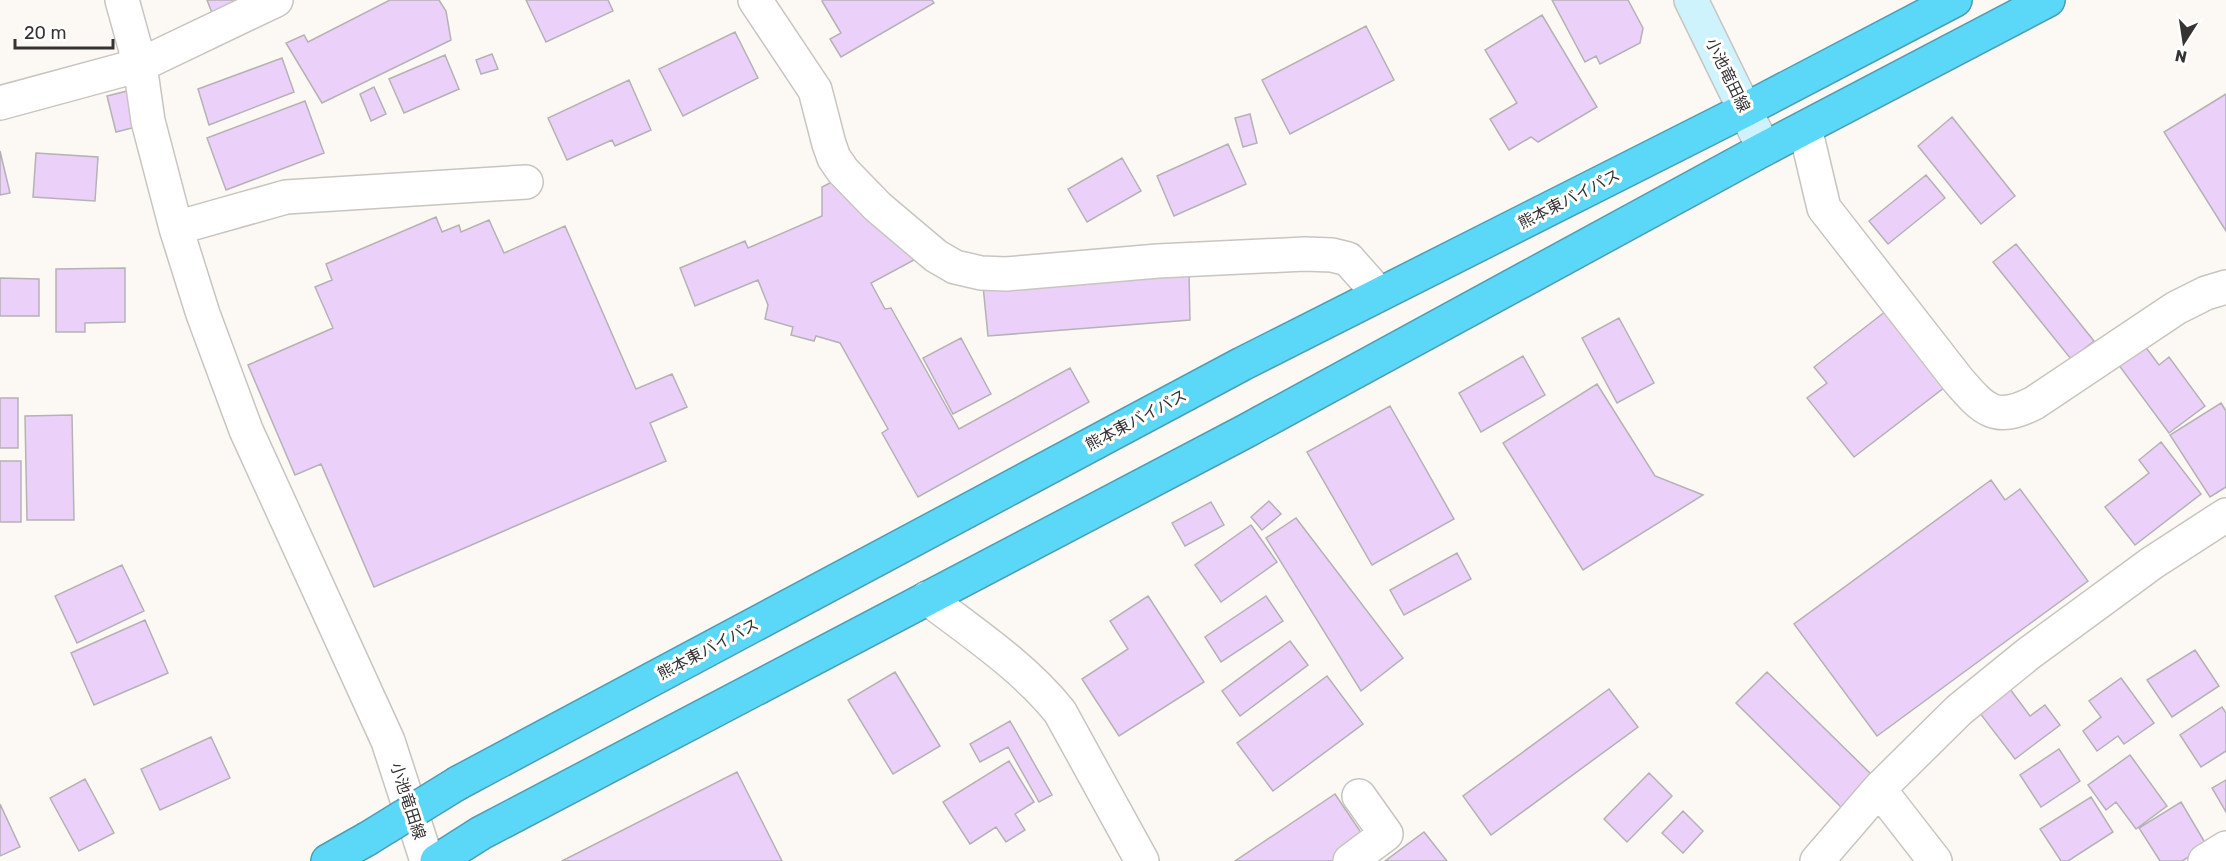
<svg xmlns="http://www.w3.org/2000/svg" width="2226" height="861" font-family="Rubik,'Noto Sans JP',sans-serif">
<style>
.building{fill:#ebd1fa;stroke:#b4b2b5;stroke-width:1.5}
.lines{fill:none;stroke-linecap:round;stroke-linejoin:round}
.street-casing{stroke:#c8c5c1;stroke-width:36}
.secondary-casing{stroke:#c8c5c1;stroke-width:36}
.highway-casing{stroke:#4e9eb2;stroke-width:36}
.street{stroke:#fff;stroke-width:33}
.secondary{stroke:#cef3fd;stroke-width:33}
.highway{stroke:#5bd7f7;stroke-width:33}
.highway-bridge-casing{stroke:#4e9eb2;stroke-width:36;stroke-linecap:butt}
.highway-bridge{stroke:#5bd7f7;stroke-width:33}
.labels{text-anchor:middle;dominant-baseline:central;stroke-width:6;stroke-linejoin:round;paint-order:stroke}
.street-label{font-size:16px;fill:#353433;stroke:#fff}
</style>
<rect width="100%" height="100%" fill="#fcf9f5"/>
<!-- building -->
<path class="building" d="M207,0h39l-34,13z
M390,0h49l7,11 5,29 -129,63 -36,-60 18,-8 4,7z
M526,0h82l5,11 -67,31z
M823,0h109l2,3 -93,54 -11,-18 11,-6 -19,-32z
M1552,0h76l15,28 -3,15 -40,21 -4,-8 -11,6z
M1542,15l55,92 -59,35 -7,-5 -22,13 -19,-31 27,-16 -32,-53z
M1366,26l28,54 -104,54 -28,-54z
M735,32l23,46 -75,38 -24,-47z
M492,54l6,15 -17,5 -5,-14z
M445,55l14,34 -55,24 -15,-34z
M282,58l12,34 -85,33 -11,-36z
M629,80l22,50 -36,16 -3,-6 -45,20 -19,-42z
M374,87l12,27 -15,7 -11,-27z
M131,90l9,36 -24,6 -9,-36z
M2226,94v137l-62,-99z
M305,101l19,52 -98,37 -19,-52z
M1250,114l7,29 -14,4 -8,-29z
M1952,117l63,79 -34,28 -63,-78z
M1228,144l18,40 -72,32 -17,-40z
M0,151l10,42 -10,2z
M36,153l62,4 -3,44 -62,-4z
M1122,158l19,33 -54,31 -19,-33z
M1926,175l19,23 -57,46 -19,-23z
M842,177l83,77 -54,29 14,26 6,-1 68,121 111,-61 19,34 -171,95 -36,-64 6,-4 -48,-86 -24,-7 -2,5 -23,-6 2,-8 -28,-8 3,-14 -10,-25 -63,26 -15,-38 65,-27 3,7 74,-32v-29z
M436,217l6,15 17,-7 2,7 28,-12 15,33 61,-27 71,163 36,-15 15,33 -37,16 16,38 -292,126 -53,-123 -26,11 -47,-110 85,-37 -18,-41 17,-7 -6,-16z
M2016,244l78,97 -23,18 -78,-97z
M125,268v54l-40,1v9h-29v-63z
M1189,272l1,48 -202,16 -5,-50z
M0,278l39,1v37h-39z
M1886,311l59,76 -91,70 -47,-59 20,-15 -13,-16z
M1619,318l35,65 -37,20 -35,-65z
M961,338l30,56 -38,20 -30,-56z
M2144,345l15,20 10,-8 36,49 -36,27 -51,-69z
M1523,356l22,39 -64,37 -22,-39z
M1597,384l58,92 48,19 -120,75 -80,-127z
M0,398h18v50h-18z
M2221,403l5,8v76l-16,10 -40,-62z
M1390,406l64,113 -82,46 -65,-113z
M72,415l2,105h-47l-2,-104z
M2161,442l40,52 -66,51 -30,-38 44,-34 -10,-13z
M0,461h21v61h-21z
M1991,480l14,20 15,-11 68,92 -211,155 -83,-112z
M1269,501l12,13 -19,16 -11,-13z
M1211,502l13,23 -39,21 -13,-23z
M1296,518l107,140 -42,33 -95,-153z
M1251,525l26,37 -56,40 -26,-37z
M1457,553l14,26 -67,36 -14,-25z
M122,565l22,46 -67,32 -22,-47z
M1148,596l56,86 -85,54 -37,-57 46,-30 -18,-28z
M1266,596l17,25 -62,41 -16,-25z
M145,620l23,53 -74,32 -23,-52z
M1290,641l18,24 -68,51 -18,-25z
M2195,650l24,36 -47,31 -25,-37z
M895,672l45,74 -47,28 -45,-74z
M1767,672l106,104 -31,32 -106,-105z
M1327,676l36,48 -90,67 -36,-48z
M2121,678l33,45 -30,21 -6,-8 -21,15 -14,-20 18,-14 -12,-16z
M1609,689l29,38 -147,108 -28,-39z
M2010,689l20,27 15,-11 15,20 -45,34 -36,-47z
M2222,707l4,6v38l-25,16 -21,-32z
M1010,721l42,74 -13,7 -31,-55 -28,15 -10,-18z
M211,737l19,41 -70,32 -19,-41z
M2059,749l21,32 -39,26 -21,-32z
M2130,755l37,51 -31,23 -20,-27 -10,8 -18,-25z
M1009,761l25,41 -19,12 10,16 -19,12 -10,-15 -26,17 -27,-42z
M737,772l45,89h-220z
M1649,773l23,23 -45,46 -23,-23z
M85,779l29,54 -35,18 -29,-53z
M2226,780v32l-14,-24z
M1335,794l31,46 -32,21h-99z
M2091,797l22,35 -45,29h-7l-21,-32z
M2181,802l26,44 -25,15h-22l-21,-33z
M0,804l20,43 -20,9z
M1683,811l20,20 -20,22 -21,-20z
M1424,832l23,29h-62z"/>
<g class="lines">
<!-- street casing -->
<g class="street-casing">
<path id="street" d="M122,0l18,65 8,56 28,107 27,86 43,116 142,311 39,120
M755,0l60,90 14,54 5,14 9,13 35,36 58,49 19,11 26,6 25,1 152,-13 147,-7 27,1 16,4 31,35
M0,103l140,-38 136,-65
M1805,128l19,80 134,172c26,30 37,43 76,23l142,-95 30,-15 20,-6
M176,228l110,-31 240,-15
M927,598c46,35 97,69 133,114l82,149
M1879,789l56,72
M1350,861l36,-27 -27,-38
M1817,861l62,-72 80,-79 69,-56 124,-91 74,-48
M2205,861l21,-13"/>
</g>
<!-- secondary casing -->
<g class="secondary-casing">
<path id="secondary" d="M1691,0l73,149"/>
</g>
<!-- highway casing -->
<g class="highway-casing">
<path id="highway" d="M458,783l784,-419 503,-254 210,-110
M328,861l39,-22
M437,861l44,-28 765,-402 518,-282 284,-149"/>
</g>
<!-- street -->
<use href="#street" class="street"/>
<!-- secondary -->
<use href="#secondary" class="secondary"/>
<!-- highway -->
<use href="#highway" class="highway"/>
<!-- highway-bridge casing -->
<g class="highway-bridge-casing">
<path id="highway-bridge" d="M367,839l91,-56"/>
</g>
<!-- highway-bridge -->
<use href="#highway-bridge" class="highway-bridge"/>
</g>
<g class="labels">
<!-- street labels -->
<g class="street-label">
<text transform="translate(1728 75) rotate(64)">小池竜田線</text>
<text transform="translate(1569 199) rotate(-27)">熊本東バイパス</text>
<text transform="translate(1136 420) rotate(-28)">熊本東バイパス</text>
<text transform="translate(708 649) rotate(-28)">熊本東バイパス</text>
<text transform="translate(408 801) rotate(72)">小池竜田線</text>
</g>
</g>
<!-- north arrow -->
<g transform="translate(2184 42) rotate(192)" stroke="#ffffff" stroke-width="4.5" paint-order="stroke">
<path d="M0-4.5L10 22L0 15L-10 22Z" fill="#353433"/>
<text y="-9" font-size="16" font-weight="bold" text-anchor="middle" fill="#353433">N</text>
</g>
<!-- scale -->
<path d="M15 39v9h98v-9" fill="none" stroke="#353433" stroke-width="3"/>
<text x="24" y="39" font-size="18" fill="#353433" stroke="#ffffff" stroke-width="4.5" paint-order="stroke">20 m</text>
</svg>
